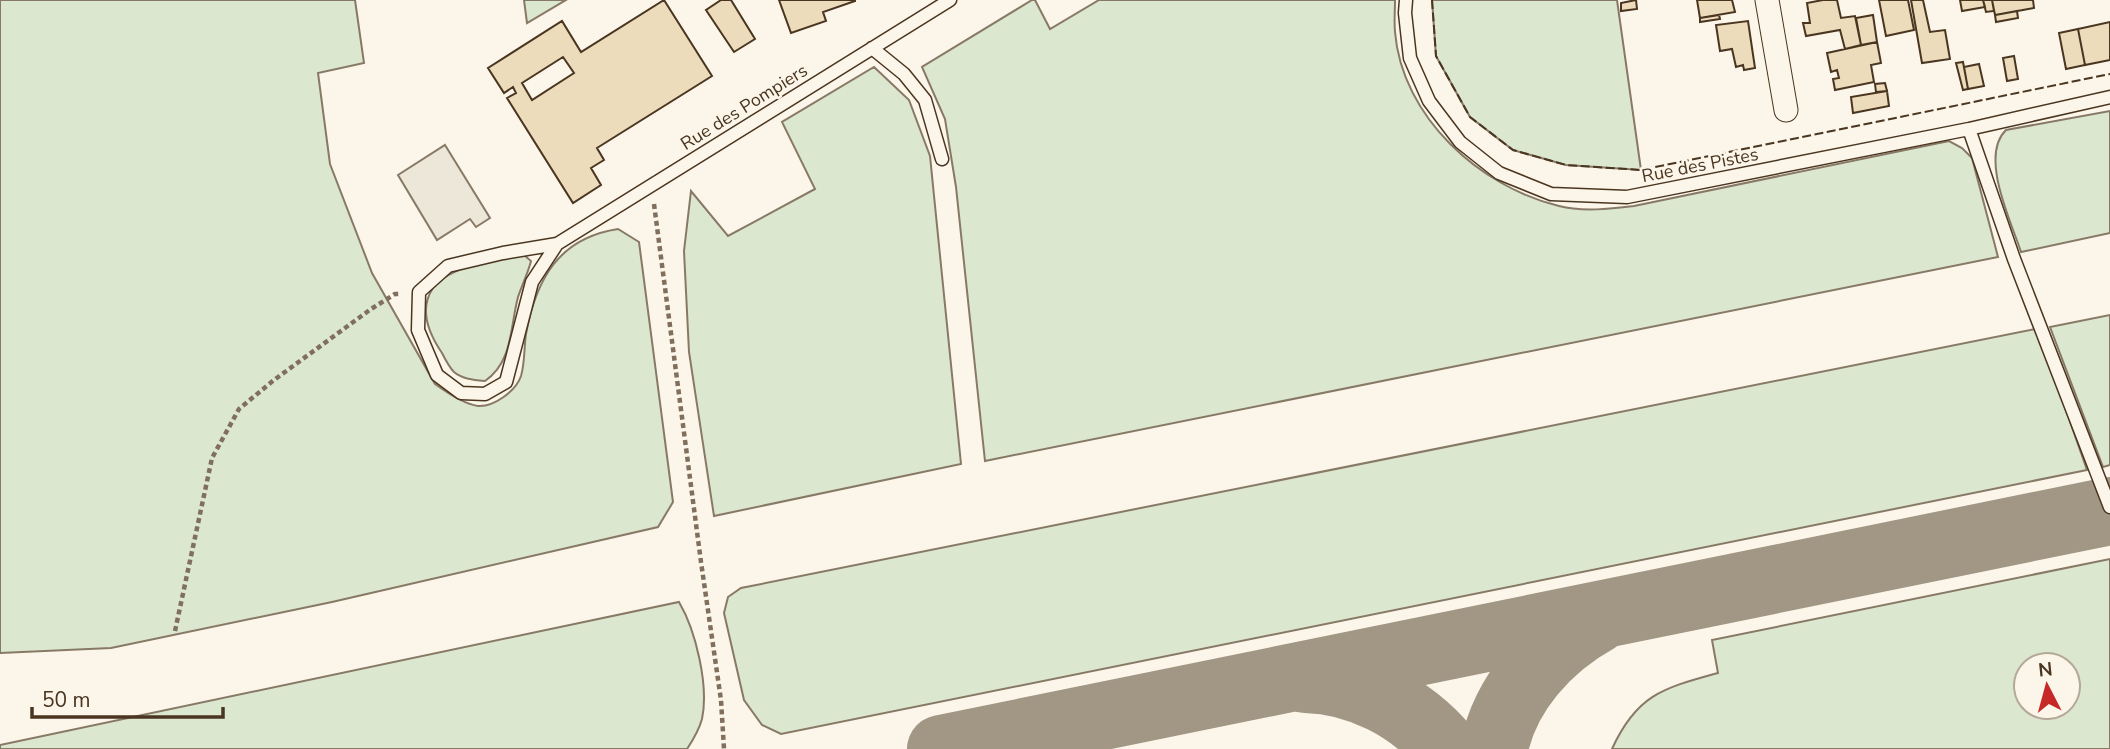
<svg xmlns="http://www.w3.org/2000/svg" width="2110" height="749" font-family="'Nunito Sans',sans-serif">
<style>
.green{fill:#dce7d0;stroke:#887966;stroke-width:2;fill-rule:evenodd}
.parking{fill:#ede7d9;stroke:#887966;stroke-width:2}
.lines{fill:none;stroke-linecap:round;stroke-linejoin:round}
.taxiway{stroke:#a29684;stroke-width:68}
.building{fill:#ecdcbc;stroke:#4a3520;stroke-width:2;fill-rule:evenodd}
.lane-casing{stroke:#4a3520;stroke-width:15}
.street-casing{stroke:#4a3520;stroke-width:25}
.path{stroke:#7f6f5c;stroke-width:4.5;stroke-dasharray:5 3.5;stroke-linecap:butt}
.lane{stroke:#fbf6e9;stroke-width:12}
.street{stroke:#fbf6e9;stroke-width:23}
.fence{stroke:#4a3520;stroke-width:2;stroke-dasharray:9 3.5;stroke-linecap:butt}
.labels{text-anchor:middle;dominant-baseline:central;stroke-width:5;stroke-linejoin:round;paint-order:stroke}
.street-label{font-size:18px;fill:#4a3520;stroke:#fbf6e9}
</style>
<rect width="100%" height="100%" fill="#fbf6e9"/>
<!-- green -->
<path class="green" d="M0,0h355l9,63 -46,10 12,91 42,109 63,111c11,8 29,20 43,22 16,1 38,-15 43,-30 4,-13 3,-29 5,-42 10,-55 33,-96 92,-105l21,13 34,260 -15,25 -326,75 -221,46 -111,5z
M524,0h42l-39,23z
M1032,0h3l15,29 49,-29h296c0,11 -1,22 0,32 7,85 85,155 164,174 23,6 51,3 75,0l315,-65 13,7 10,10 26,99 -1013,204 -29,-274 -11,-68 -23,-52z
M1432,0h185l24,170 -75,-5 -53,-15 -43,-33 -34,-61z
M874,67l35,33 21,56 31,308 -247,52 -25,-164 -5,-101 7,-60 37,45 87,-47 -33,-67z
M2110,111v122l-89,19c-10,-31 -42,-96 -15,-122z
M524,255l7,6c-3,12 -9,24 -13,36 -8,30 -5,65 -33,84 -11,-1 -23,-2 -31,-9 -5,-5 -9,-13 -12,-19 -13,-19 -24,-43 -9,-65 15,-21 67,-31 91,-33z
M2110,315v150l-7,2 -53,-140z
M2035,329l5,7 47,134 -1306,264 -19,-9 -18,-25 -20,-87 4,-16 13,-9z
M2110,559v190h-498c25,-55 52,-61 106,-76l-6,-33zM2026,665h42v42h-42z
M679,602c17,29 30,84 23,117 -3,11 -9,21 -15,30h-687v-4z"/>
<!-- parking -->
<path class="parking" d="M445,145l45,73 -14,9 -6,-8 -33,21 -39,-65z"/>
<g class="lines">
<!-- taxiway -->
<path class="taxiway" d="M1305,679c54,1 107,29 141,70
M941,749l1169,-238
M1494,749c11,-56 54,-103 103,-130"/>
</g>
<!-- building -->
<path class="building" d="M664,0l48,76 -115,72 7,12 -13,8 10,17 -28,18 -66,-105 9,-5 -3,-6 -9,6 -16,-25 74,-47 19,31zM563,57l11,16 -42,27 -10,-17z
M721,0h10l24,39 -21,13 -28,-42z
M779,0h76v1l-32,11 3,9 -35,12z
M1636,0l1,9 -16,2v-8z
M1697,0h35l3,12 -35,6z
M1823,0h14l4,18 14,-2 6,29 -16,4 -5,-19 -34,6 -3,-13h7l-3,-20z
M1879,0h29l6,30 -28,6z
M1911,0h12l7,32 15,-2 5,29 -28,4z
M1960,0h23l2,7 -23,4z
M1983,0h9l2,11 -8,1z
M1992,0h41l1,8 -39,7z
M2017,11l1,7 -22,4 -1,-7z
M1719,15l1,4 -20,3v-4z
M1873,15l4,27 -16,3 -5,-27z
M1748,21l7,47 -11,2 -1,-5 -7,2 -4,-18 -12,2 -4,-26z
M2110,22v38l-25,5 -7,-36z
M2078,29l7,36 -19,4 -7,-36z
M1877,42l4,21 -10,2 3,17 -39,8 -2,-11 6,-1 -2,-8 -6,2 -4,-19z
M2014,56l4,23 -11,2 -4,-23z
M1963,62l5,27 -5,1 -7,-27z
M1979,64l5,22 -16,3 -4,-22z
M1885,83l2,8 -11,1 -1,-8z
M1887,91l2,15 -36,7 -2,-16z"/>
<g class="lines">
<!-- lane casing -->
<g class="lane-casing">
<path id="lane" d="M1406,0l-1,13 5,45 19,43 31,41 39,31 52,21 76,3 342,-68 141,-32
M872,48l32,26 21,26 17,59
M1969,129l45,130 96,248
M557,244l-25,38 -26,100 -21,12 -24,-1 -24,-18 -19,-45 1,-38 29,-26 55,-13 54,-9 393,-244"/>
</g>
<!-- street casing -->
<g class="street-casing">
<path id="street" d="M1767,0l19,110"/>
</g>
<!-- path -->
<path class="path" d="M654,204l47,358 20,138 3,49
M175,631l37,-173 27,-49 35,-29 97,-71 24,-15h6"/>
<!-- lane -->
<use href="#lane" class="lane"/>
<!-- street -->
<use href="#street" class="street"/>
<!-- fence -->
<path class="fence" d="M1432,0l4,56 34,61 43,33 53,15 75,5 469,-96"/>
</g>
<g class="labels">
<!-- street labels -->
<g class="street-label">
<text transform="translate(744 107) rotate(-32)">Rue des Pompiers</text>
<text transform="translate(1700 165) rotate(-11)">Rue des Pistes</text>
</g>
</g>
<!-- north arrow -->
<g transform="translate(2047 686) rotate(354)"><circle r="33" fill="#fbf6e9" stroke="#b4a999" stroke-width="2"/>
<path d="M0-5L12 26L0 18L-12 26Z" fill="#c62828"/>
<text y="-10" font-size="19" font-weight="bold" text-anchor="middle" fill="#4a3520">N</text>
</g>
<!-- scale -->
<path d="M32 707v10h191v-10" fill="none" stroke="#4a3520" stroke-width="3.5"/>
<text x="42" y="707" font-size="21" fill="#4a3520" stroke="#fbf6e9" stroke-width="5" paint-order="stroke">50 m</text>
</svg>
